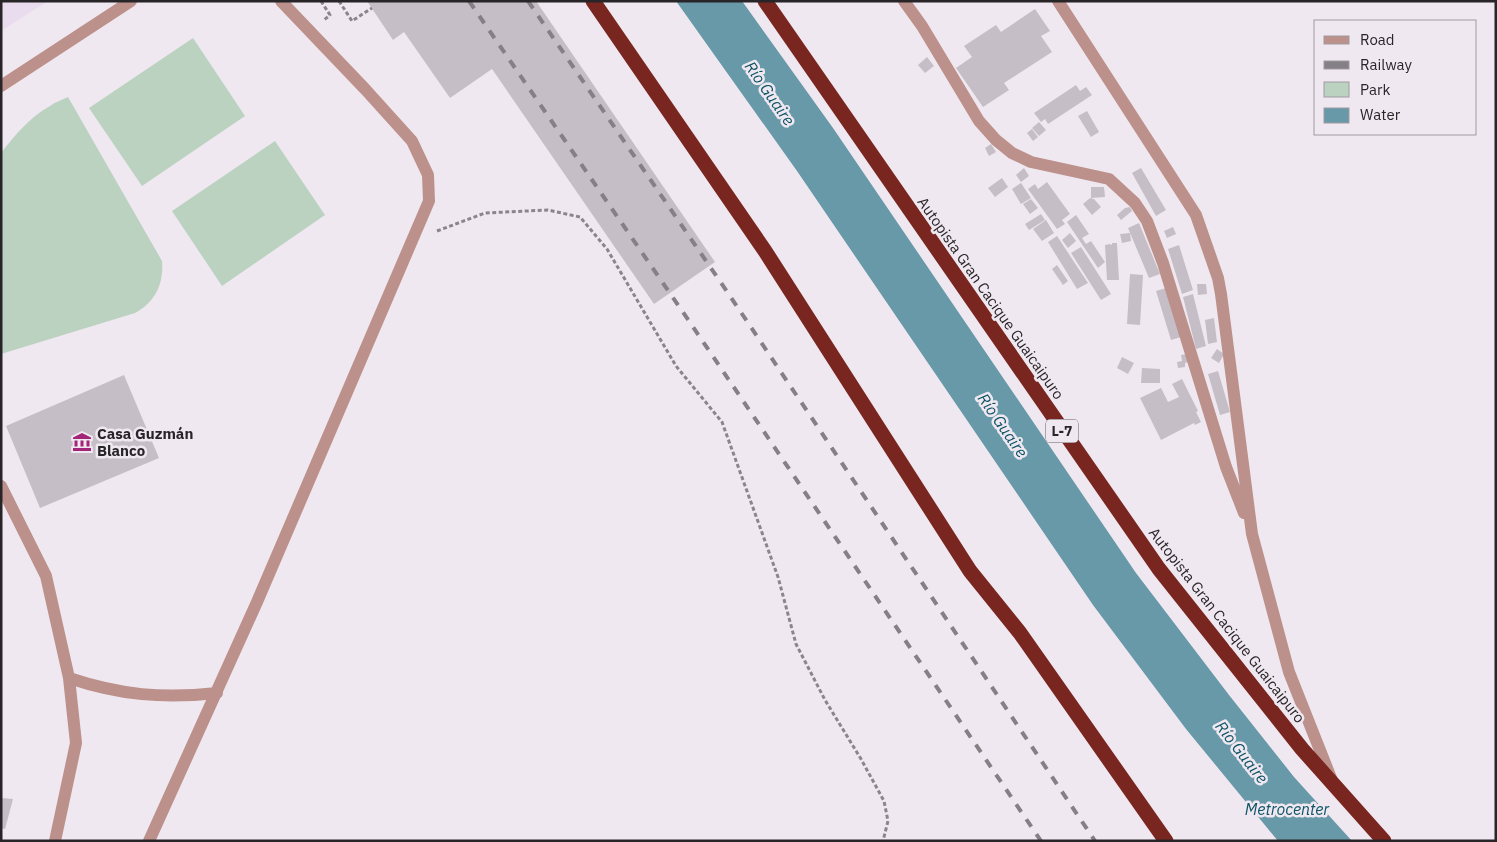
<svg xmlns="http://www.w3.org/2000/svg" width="1497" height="842" font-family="'IBM Plex Sans',sans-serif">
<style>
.commercial{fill:#eadcef}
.green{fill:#bbd2c0}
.water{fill:#6799a8}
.building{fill:#c6bec6}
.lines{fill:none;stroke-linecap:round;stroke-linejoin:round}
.path{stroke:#8b858b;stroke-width:3;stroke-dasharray:4 2.5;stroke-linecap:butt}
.minor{stroke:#bc918b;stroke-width:12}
.highway{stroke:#7a2620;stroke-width:15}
.rail{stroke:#858085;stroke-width:4;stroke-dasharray:9 9;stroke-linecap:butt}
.labels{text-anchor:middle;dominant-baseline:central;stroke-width:5;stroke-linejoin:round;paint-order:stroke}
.shield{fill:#f0e8f0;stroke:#646064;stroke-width:1}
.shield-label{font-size:14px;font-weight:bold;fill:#282528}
.street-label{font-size:15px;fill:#282528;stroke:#f0e8f0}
.poi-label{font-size:15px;font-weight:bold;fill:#282528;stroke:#f0e8f0;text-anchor:start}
.water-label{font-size:16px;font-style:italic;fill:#0d5566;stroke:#f0e8f0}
</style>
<rect width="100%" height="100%" fill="#f0e8f0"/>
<!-- commercial -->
<path class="commercial" d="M1,1h47l-47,30z"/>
<!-- green -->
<path class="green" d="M193,38l52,78 -103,70 -53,-78z
M68,97l94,164c2,23 -7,41 -27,52l-134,41v-201c13,-17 30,-37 49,-47 5,-4 12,-6 18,-9z
M275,141l50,74 -103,71 -50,-75z"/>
<!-- water -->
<path class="water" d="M676,1h66l91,127 303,445 93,122 65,82 58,64h-74l-92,-112 -93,-124 -296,-434z"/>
<!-- building -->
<path class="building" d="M367,1h169l179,261 -61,42 -162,-235 -42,29 -46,-66 -11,8z
M1035,9l15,22 -9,5 11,16 -48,31 5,7 -26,17 -27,-39 16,-11 -8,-11 32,-21 5,7z
M927,57l7,9 -9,7 -7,-8z
M1076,85l4,6 6,-4 6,8 -44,29 -3,-5 -4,3 -7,-9z
M1087,111l12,21 -8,5 -13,-21z
M1039,122l7,8 -7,6 -7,-8z
M1032,129l6,8 -5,4 -6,-8z
M991,144l5,8 -7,4 -4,-8z
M1024,168l5,8 -8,6 -5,-7z
M1141,168l25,42 -10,6 -24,-43z
M1002,178l6,9 -13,10 -7,-9z
M1047,182l23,32 -8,6 3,4 -8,5 -29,-40 7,-5 3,5z
M1021,183l10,15 -10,6 -9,-15z
M1091,187h13l1,10 -14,1z
M1090,198l4,1 7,8 -9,8 -9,-11z
M1031,199l7,9 -8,6 -7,-10z
M1130,207l2,4 -11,9 -4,-5 8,-7z
M1041,214l4,6 -16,10 -4,-6z
M1076,215l13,19 -7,4 4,6 5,-3 14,21 -7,6 -31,-46z
M1046,220l8,13 -12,8 -9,-12z
M1139,223l21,51 -11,4 -21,-50z
M1173,227l3,7 -9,4 -3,-7z
M1070,233l6,8 -8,7 -6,-8z
M1130,233l1,8 -9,2 -2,-9z
M1057,236l31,47 -11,6 -29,-47z
M1112,243h5l2,37h-12l-2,-35 5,-1 2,1z
M1179,245l14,45 -11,4 -14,-45z
M1081,247l30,47 -10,6 -30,-47z
M1057,265l11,16 -5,4 -11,-16z
M1130,274l13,1 -3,50 -13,-1z
M1197,284h9l1,10 -9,1z
M1166,288l15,49 -10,3 -15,-49z
M1193,294l13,52 -10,3 -13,-52z
M1214,318l3,24 -9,2 -3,-24z
M1217,349l7,5 -5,9 -8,-5z
M1187,354l1,8 -3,1v4l-7,1 -1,-6 5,-1 -1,-6z
M1122,357l12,6 -6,11 -11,-6z
M1142,368l18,1v14h-19z
M1218,371l12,41 -10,3 -12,-41z
M124,375l35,83 -119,50 -34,-82z
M1182,379l16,32 -2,1 5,10 -6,3 -1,-2 -33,17 -21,-42 21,-10 7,14 11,-5 -7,-13z
M1,798l12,1 -8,30 -4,-1z"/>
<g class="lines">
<!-- path -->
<path class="path" d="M321,1l9,14 -6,5
M339,1l13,20 20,-13
M437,231l48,-18 63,-3 32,7 27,32 69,117 46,56 56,155 18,67 29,56 36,59 23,42 4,20 -5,20"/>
<!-- minor -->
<path class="minor" d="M904,1l18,25 57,95 17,19 16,13 19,9 78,17 26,24 12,18 16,42 63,204 18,46
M1058,1l138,214 22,63 3,16 31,240 37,138 42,106
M1,86l130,-85
M1,486l45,90 23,102 7,65 -21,98
M69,678c51,17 94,21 148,15
M149,841l108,-239 172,-401 -1,-26 -16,-34 -47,-52 -84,-88"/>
<!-- highway -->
<path class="highway" d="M593,1l172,250 205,320 50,62 146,208
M765,1l394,568 143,180 82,92"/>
<!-- rail -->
<path class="rail" d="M469,1l220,320 352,520
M528,1l200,292 367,548"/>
</g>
<!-- icons -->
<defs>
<g id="museum-bare" transform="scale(1.5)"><path d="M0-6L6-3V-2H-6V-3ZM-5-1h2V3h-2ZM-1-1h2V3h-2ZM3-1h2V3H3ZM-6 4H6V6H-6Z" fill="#a22577" stroke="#f0e8f0" stroke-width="2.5" paint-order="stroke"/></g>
</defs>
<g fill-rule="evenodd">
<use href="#museum-bare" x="82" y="442"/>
</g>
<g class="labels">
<!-- shield labels -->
<rect class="shield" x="1046" y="419.5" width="32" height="23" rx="4"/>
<g class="shield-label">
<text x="1062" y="431">L-7</text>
</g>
<!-- street labels -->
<g class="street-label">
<text transform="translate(991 298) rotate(55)">Autopista Gran Cacique Guaicaipuro</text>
<text transform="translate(1227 625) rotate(52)">Autopista Gran Cacique Guaicaipuro</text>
</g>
<!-- poi labels -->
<g class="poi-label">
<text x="97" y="433">Casa Guzmán<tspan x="97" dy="17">Blanco</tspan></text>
</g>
<!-- water labels -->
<g class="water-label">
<text transform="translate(770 93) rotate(55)">Río Guaire</text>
<text transform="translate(1003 425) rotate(55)">Río Guaire</text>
<text transform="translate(1242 752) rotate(52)">Río Guaire</text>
<text x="1287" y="809">Metrocenter</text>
</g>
</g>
<!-- border -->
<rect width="1497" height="842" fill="none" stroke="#282528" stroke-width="5"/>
<!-- legend -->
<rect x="1314" y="20" width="162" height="115" fill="#f0e8f0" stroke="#a09aa0"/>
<rect x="1324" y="36" width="25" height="8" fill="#bc918b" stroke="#a09aa0"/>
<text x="1360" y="45" font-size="15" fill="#282528">Road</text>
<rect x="1324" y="61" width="25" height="8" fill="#858085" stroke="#a09aa0"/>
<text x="1360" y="70" font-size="15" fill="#282528">Railway</text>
<rect x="1324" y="82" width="25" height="15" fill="#bbd2c0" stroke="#a09aa0"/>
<text x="1360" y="95" font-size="15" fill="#282528">Park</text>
<rect x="1324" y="108" width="25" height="15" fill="#6799a8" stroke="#a09aa0"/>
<text x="1360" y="120" font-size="15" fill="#282528">Water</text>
</svg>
